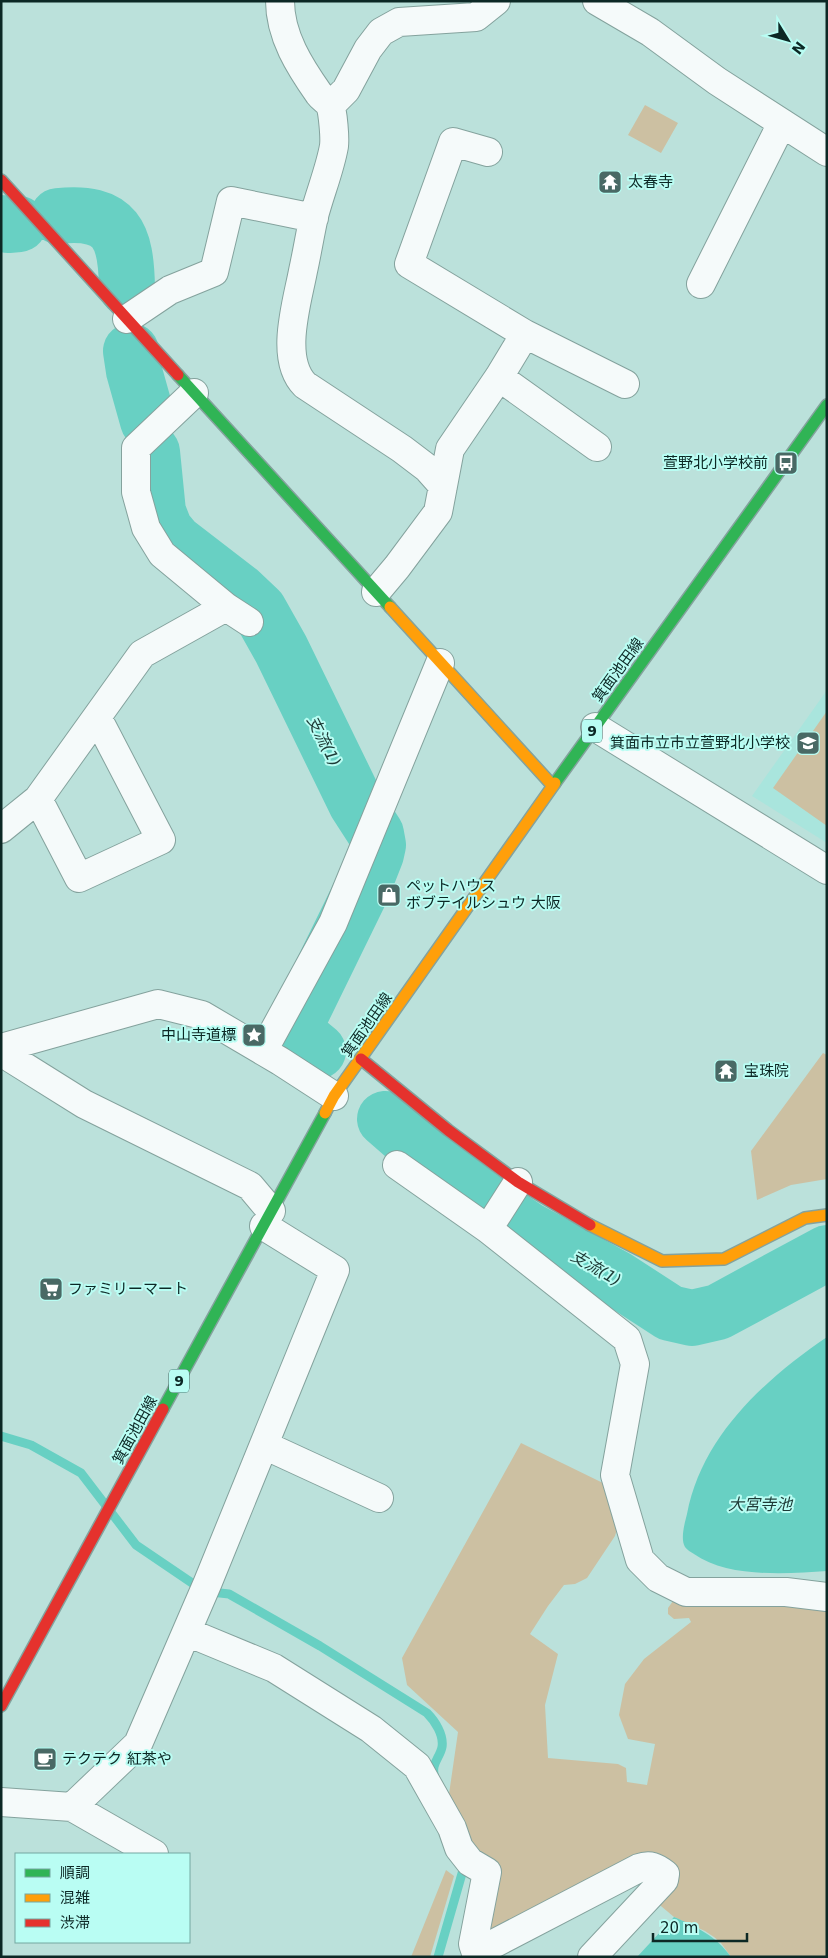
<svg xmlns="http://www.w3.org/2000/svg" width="828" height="1958" font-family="'DejaVu Sans','Noto Sans JP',sans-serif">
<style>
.built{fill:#a9e5dd}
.green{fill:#ccc0a2}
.water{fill:#68d0c3}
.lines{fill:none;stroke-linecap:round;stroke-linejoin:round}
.stream{stroke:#68d0c3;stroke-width:9}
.river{stroke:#68d0c3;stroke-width:56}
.street-casing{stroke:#84a29d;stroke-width:30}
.fast-casing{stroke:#84a29d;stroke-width:14}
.slow-casing{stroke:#84a29d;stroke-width:14}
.jam-casing{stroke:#84a29d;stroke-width:14}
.street{stroke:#f5fafa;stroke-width:28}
.fast{stroke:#30b455;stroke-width:11}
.slow{stroke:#ff9f0a;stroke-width:11}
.jam{stroke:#e5322d;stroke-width:11}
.labels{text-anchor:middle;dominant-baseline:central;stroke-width:4;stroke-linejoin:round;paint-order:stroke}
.shield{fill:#b9fdf3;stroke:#406863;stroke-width:1}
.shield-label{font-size:14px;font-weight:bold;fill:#0c2825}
.poi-label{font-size:15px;fill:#0c2825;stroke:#b9fdf3;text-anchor:start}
.street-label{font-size:15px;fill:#0c2825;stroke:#b9fdf3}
.water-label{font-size:16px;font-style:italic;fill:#1e3a36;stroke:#b9fdf3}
</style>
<rect width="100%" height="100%" fill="#bbe1db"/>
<!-- built -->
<path class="built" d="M827,690v153l-75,-47z"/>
<!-- green -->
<path class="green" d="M645,105l33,18 -17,30 -33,-18z
M827,711v115l-54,-38z
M823,1053l4,2v124l-36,6 -34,15 -6,-49z
M521,1443l82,40 18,33 -6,20 -28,42 -12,6 -11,1 -16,21 -18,28 28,20 -13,51 3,53 70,6 8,4 1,14 20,3 8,-41 -27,-5 -9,-24 6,-31 19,-25 47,-37 -2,-4 -15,1 -6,-5v-6l5,-7 154,4v352h-96l-10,-14 -7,-6 -9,-6 -31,-14 -19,-16 15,-32 -192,77 -8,-88 -7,-34 -14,-30 9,-62 -51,-47 -5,-27z
M446,1870l8,6 -24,81h-19z"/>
<!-- water -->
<path class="water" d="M827,1337v234c-41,3 -99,7 -133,-17 -3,-2 -7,-4 -9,-7 -5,-8 0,-25 2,-33 15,-78 77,-134 140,-177z
M674,1917c23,10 42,19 57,40h-94z"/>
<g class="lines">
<!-- stream -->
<path class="stream" d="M1,1436l30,9 50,28 55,72 59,40 16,7 18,2 91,52 107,67c8,8 17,22 15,34 -2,11 -12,17 -7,31
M438,1957l27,-94"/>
<!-- river -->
<path class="river" d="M58,216c59,-6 68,19 69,72
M1,223l7,2 11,-1
M131,351l3,20 14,50
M152,452l6,60 7,18 10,12 65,50 19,18 22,39 75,154 20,31 2,11 -2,9 -13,33 -66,135c-2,13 12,21 21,29
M385,1119l55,48 44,33 43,29 89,49 54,35 22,5 26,-6 109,-59"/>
<!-- street casing -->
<g class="street-casing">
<path id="street" d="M280,1c0,35 20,66 39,93 3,4 8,7 11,11 3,7 5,33 4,41 -4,23 -14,47 -20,70 -4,18 -7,37 -11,55 -6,32 -24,88 2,114l97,64 25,19 16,18
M597,1l53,31 67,49 110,71
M330,106l16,-16 22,-41 13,-17 18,-10 77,-5 20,-16
M488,152l-35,-10 -44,122 116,70 100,50
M701,284l81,-161
M127,319l43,-29 44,-18 17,-71 83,17
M499,377l98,70
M194,393l-58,55v44l10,36 16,26 64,53 23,15
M376,592l21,-25 41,-55 12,-63 49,-72 26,-43
M595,727l232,143
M38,799l41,79 82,-38 -64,-123
M1,829l37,-30 104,-145 84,-47
M1,1048l157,-44 44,11 78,46 54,35
M263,1051l70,-128 107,-260
M1,1052l83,52 166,82 21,25
M397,1165l91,64 139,110 8,25 -20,111 25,85 18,18 28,14h100l41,5
M488,1229l30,-47
M264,1445l115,53
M187,1632l87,36 97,61 46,37 35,62 7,20 11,14 17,10 -14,72 3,9 163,-85c11,-4 17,-1 26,6l-1,6 -72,77
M1,1802l71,5 82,47
M72,1807l66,-63 70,-162 127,-312 -71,-44"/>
</g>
<!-- fast casing -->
<g class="fast-casing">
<path id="fast" d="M178,375l212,232
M555,783l272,-378
M163,1409l162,-296"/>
</g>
<!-- slow casing -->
<g class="slow-casing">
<path id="slow" d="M390,607l163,179
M325,1113l9,-17 221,-313
M590,1225l72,36 62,-2 81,-41 22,-3"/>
</g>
<!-- jam casing -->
<g class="jam-casing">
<path id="jam" d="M1,180l177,195
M361,1059l87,71 70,52 72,43
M1,1706l162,-297"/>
</g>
<!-- street -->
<use href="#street" class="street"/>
<!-- fast -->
<use href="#fast" class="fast"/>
<!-- slow -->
<use href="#slow" class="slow"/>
<!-- jam -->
<use href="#jam" class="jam"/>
</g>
<!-- icons -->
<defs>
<g id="temple-square" transform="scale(1.25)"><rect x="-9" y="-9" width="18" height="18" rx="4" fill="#496965" stroke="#b9fdf3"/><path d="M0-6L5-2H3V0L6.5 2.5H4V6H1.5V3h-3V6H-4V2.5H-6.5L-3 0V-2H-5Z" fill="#fff"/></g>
<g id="bus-square" transform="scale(1.25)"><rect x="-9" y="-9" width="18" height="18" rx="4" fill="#496965" stroke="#b9fdf3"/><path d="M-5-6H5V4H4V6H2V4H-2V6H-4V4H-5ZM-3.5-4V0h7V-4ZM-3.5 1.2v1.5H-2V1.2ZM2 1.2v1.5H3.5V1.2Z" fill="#fff"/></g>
<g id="school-square" transform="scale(1.25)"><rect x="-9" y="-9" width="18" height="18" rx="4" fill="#496965" stroke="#b9fdf3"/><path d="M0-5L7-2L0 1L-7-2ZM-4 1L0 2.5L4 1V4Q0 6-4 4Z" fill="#fff"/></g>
<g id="shop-square" transform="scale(1.25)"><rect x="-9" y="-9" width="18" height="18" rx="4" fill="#496965" stroke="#b9fdf3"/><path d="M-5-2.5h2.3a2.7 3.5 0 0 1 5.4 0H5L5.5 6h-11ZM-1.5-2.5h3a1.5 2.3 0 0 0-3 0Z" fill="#fff"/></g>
<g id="sight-square" transform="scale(1.25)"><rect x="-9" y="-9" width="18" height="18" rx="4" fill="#496965" stroke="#b9fdf3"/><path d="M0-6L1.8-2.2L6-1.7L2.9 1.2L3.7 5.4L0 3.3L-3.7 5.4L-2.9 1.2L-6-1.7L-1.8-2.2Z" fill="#fff"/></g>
<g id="supermarket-square" transform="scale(1.25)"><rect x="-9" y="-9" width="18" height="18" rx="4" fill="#496965" stroke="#b9fdf3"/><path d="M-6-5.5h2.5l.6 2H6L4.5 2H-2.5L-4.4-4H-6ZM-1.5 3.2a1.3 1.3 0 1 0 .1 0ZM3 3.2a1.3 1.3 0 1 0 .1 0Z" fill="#fff"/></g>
<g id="cafe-square" transform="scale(1.25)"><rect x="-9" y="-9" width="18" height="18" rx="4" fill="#496965" stroke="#b9fdf3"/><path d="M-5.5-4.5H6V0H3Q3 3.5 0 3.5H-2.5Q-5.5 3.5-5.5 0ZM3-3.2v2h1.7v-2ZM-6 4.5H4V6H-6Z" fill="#fff"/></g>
</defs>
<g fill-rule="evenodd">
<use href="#temple-square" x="610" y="182"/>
<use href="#bus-square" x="786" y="463"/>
<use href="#school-square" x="808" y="743"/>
<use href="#shop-square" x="389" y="895"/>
<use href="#sight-square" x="254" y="1035"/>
<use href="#temple-square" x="726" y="1071"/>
<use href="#supermarket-square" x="51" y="1289"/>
<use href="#cafe-square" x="45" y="1759"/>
</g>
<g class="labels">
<!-- shield labels -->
<g class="shield">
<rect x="582" y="719.5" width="20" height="23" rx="4"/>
<rect x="169" y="1369.5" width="20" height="23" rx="4"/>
</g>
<g class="shield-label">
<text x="592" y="731">9</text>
<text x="179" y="1381">9</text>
</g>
<!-- poi labels -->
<g class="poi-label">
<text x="628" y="182">太春寺</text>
<text x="768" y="463" text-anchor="end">萱野北小学校前</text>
<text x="790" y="743" text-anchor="end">箕面市立市立萱野北小学校</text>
<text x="406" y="886">ペットハウス<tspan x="406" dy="17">ボブテイルシュウ 大阪</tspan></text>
<text x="236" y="1035" text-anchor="end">中山寺道標</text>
<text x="744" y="1071">宝珠院</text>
<text x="68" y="1289">ファミリーマート</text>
<text x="62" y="1759">テクテク 紅茶や</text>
</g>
<!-- street labels -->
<g class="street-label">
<text transform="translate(618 670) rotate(-54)">箕面池田線</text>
<text transform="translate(367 1025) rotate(-55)">箕面池田線</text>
<text transform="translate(135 1430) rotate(-61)">箕面池田線</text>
</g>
<!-- water labels -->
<g class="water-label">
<text transform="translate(324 741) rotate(63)">支流(1)</text>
<text transform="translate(596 1268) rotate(30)">支流(1)</text>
<text x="760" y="1504">大宮寺池</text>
</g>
</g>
<!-- border -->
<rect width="828" height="1958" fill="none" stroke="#0c2825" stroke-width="5"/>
<!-- legend -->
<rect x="15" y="1853" width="175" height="90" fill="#b9fdf3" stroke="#74a8a1"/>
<rect x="25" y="1869" width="25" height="8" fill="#30b455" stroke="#74a8a1"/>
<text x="60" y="1878" font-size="15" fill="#0c2825">順調</text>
<rect x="25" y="1894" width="25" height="8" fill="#ff9f0a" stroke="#74a8a1"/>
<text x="60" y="1903" font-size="15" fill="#0c2825">混雑</text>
<rect x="25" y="1919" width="25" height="8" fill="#e5322d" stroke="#74a8a1"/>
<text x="60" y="1928" font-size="15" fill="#0c2825">渋滞</text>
<!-- north arrow -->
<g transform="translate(788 40) rotate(127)" stroke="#b9fdf3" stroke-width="4" paint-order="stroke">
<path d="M0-4L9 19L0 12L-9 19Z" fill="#0c2825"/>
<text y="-8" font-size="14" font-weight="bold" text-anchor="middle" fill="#0c2825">N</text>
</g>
<!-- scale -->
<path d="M653 1933v8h94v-8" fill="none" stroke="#0c2825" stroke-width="2.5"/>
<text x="660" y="1933" font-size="15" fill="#0c2825" stroke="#b9fdf3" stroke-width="4" paint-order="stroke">20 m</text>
</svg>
